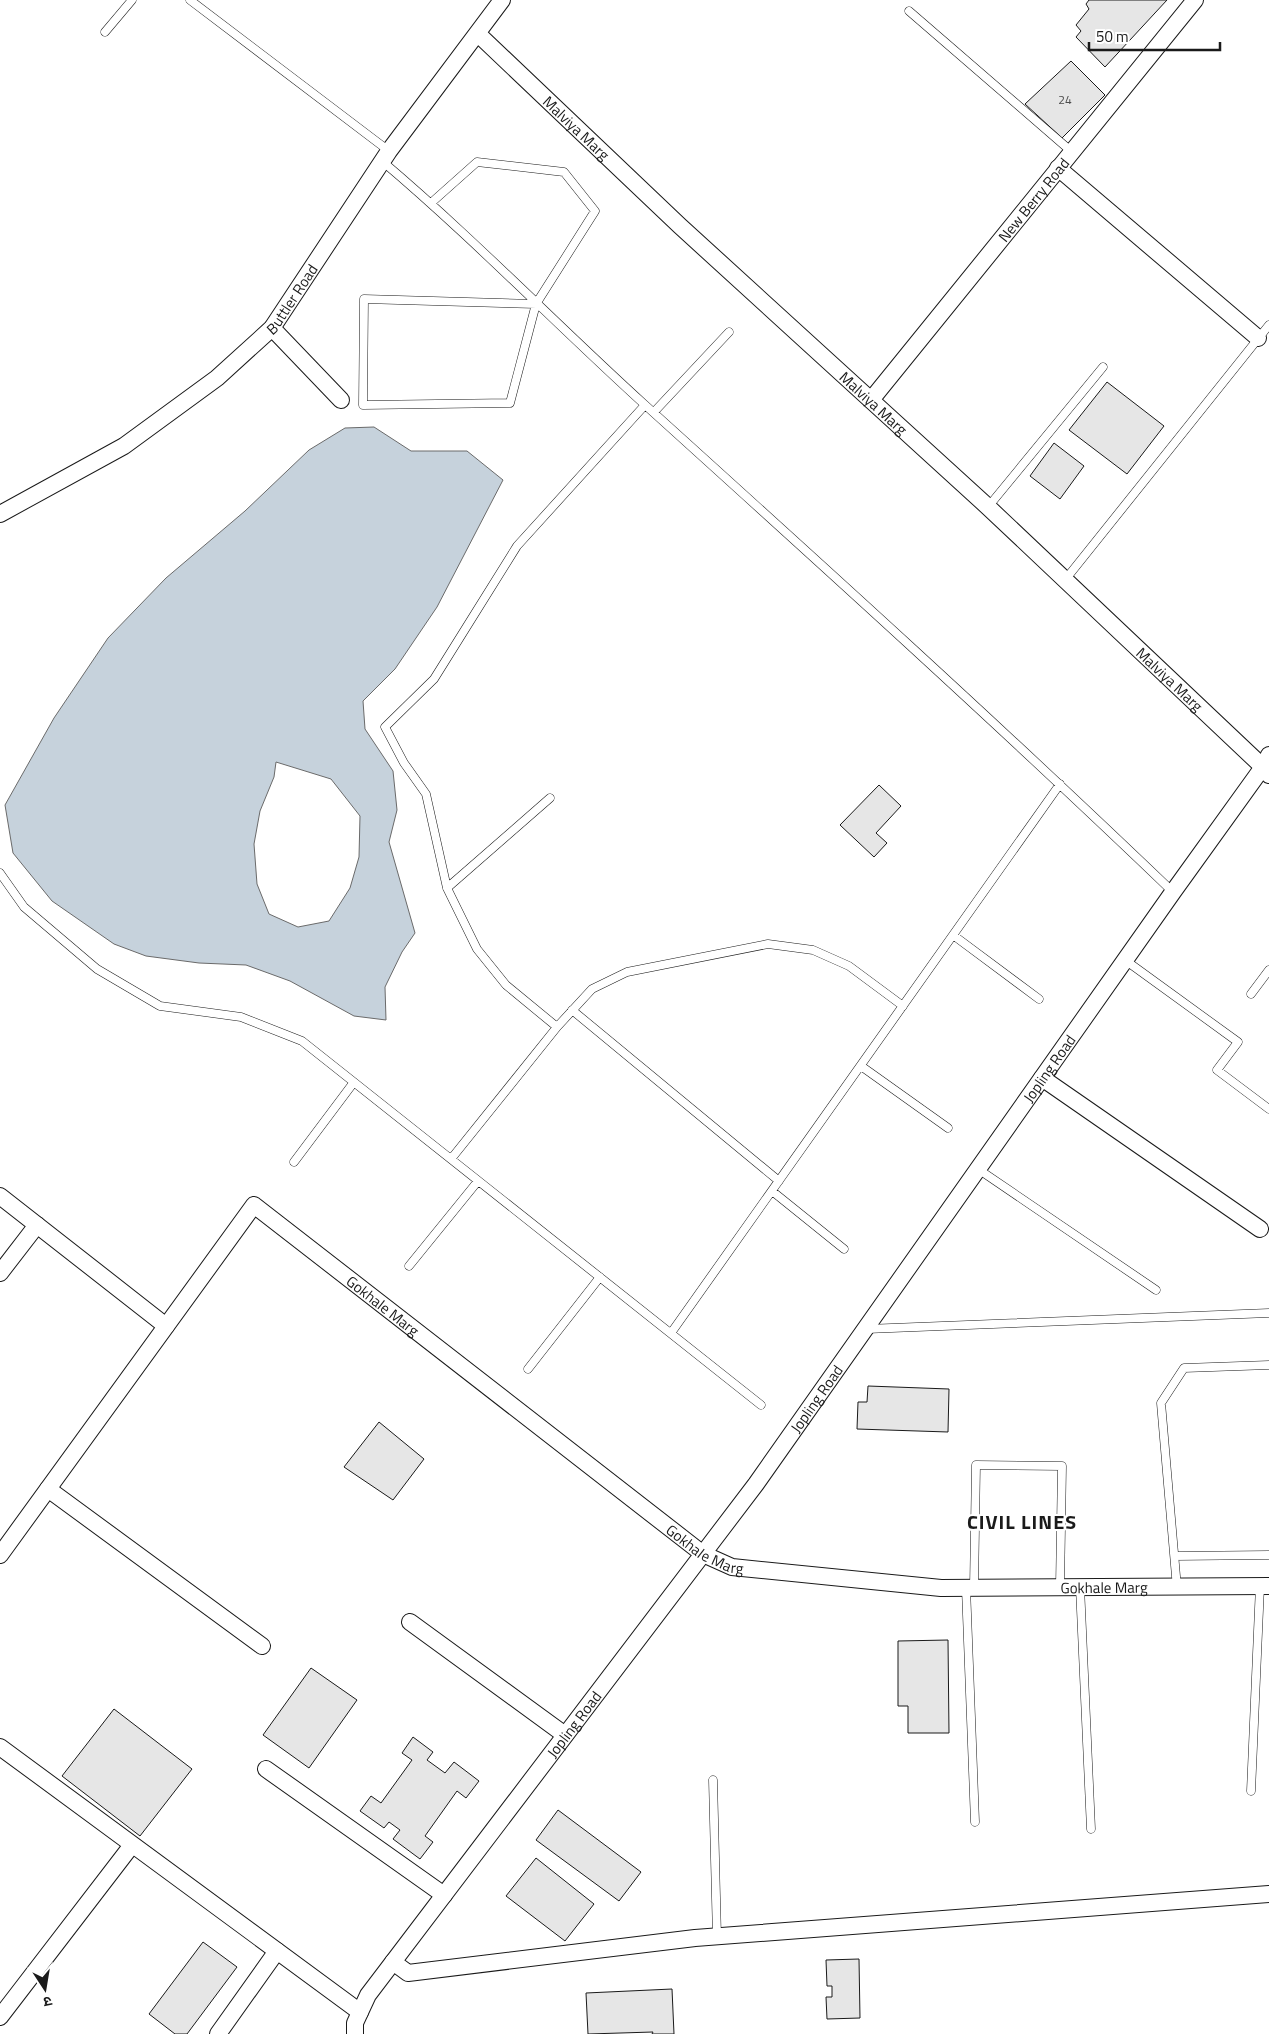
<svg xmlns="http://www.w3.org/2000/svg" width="1269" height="2034" font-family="'Titillium Web','Noto Sans Devanagari',sans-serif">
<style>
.water{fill:#c6d2dc;stroke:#6a6a6a;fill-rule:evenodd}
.building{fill:#e6e6e6;stroke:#1a1a1a}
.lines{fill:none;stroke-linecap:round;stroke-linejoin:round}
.service-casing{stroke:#1a1a1a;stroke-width:9}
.minor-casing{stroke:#1a1a1a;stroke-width:18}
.service{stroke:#fff;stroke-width:8}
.minor{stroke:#fff;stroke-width:16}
.labels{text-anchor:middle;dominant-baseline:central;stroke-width:4;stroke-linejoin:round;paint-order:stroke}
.number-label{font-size:12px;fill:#4d4d4d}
.street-label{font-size:15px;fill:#1a1a1a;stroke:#fff}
.district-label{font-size:20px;font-weight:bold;letter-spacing:1px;fill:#1a1a1a;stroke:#fff}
</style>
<rect width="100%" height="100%" fill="#fff"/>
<!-- water -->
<path class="water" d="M374,427l37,24h56l36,29 -66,127 -42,62 -32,32 2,28 28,42 4,39 -8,32 26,91 -13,19 -17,35 1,33 -32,-4 -64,-35 -44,-16 -47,-2 -53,-7 -32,-12 -62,-43 -39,-48 -8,-48 49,-87 54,-80 58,-60 79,-67 64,-61 36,-22zM276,762l55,17 29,37 -1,41 -9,31 -21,33 -31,6 -29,-13 -12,-30 -3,-40 6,-33 14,-34z"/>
<!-- building -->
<path class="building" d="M1089,0h78l-62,67 -29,-30 5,-6 -5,-6 13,-16 -3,-5z
M1071,61l34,34 -43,43 -37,-34z
M1107,382l57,44 -37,48 -58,-44z
M1054,443l30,23 -24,33 -30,-23z
M879,785l22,21 -25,27 11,10 -13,14 -34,-32z
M868,1386l81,3 -1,43 -91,-3 1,-27h9z
M379,1422l45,37 -31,41 -49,-33z
M948,1640l1,93h-41v-27h-10v-65z
M311,1668l46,32 -48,68 -46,-33z
M114,1709l78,60 -52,67 -78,-60z
M413,1737l20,15 -6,8 18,13 9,-11 25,19 -13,17 -9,-7 -32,45 8,6 -13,17 -27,-20 7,-9 -11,-8 -5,6 -24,-17 11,-15 10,7 31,-43 -10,-7z
M558,1810l83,62 -22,29 -83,-61z
M536,1858l58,46 -29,37 -59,-45z
M203,1942l34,25 -50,67h-12l-26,-20z
M859,1959l1,59 -33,1 -1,-22h6v-11h-5l-1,-26z
M672,1989l2,45h-22l1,-2 -65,2 -2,-41z"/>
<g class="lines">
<!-- service casing -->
<g class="service-casing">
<path id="service" d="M190,0l199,151
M909,11l163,141
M105,32l27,-32
M382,161c91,77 174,163 262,243 178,161 356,322 529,488
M431,203l46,-41 87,10 31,39 -59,93 -26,99 -147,2 1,-106 172,5
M654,412l75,-80
M988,507l115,-140
M1065,580l204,-255
M0,873l24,34 73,62 63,37 81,11 61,24 459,364
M447,888l103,-90
M953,935l86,64
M1125,960l113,82 -21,28 52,39
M1251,994l18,-24
M572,1010l207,171
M557,1027l-51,-42 -29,-36 -30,-61 -21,-94 -22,-31 -19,-36 49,-48 83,-133 128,-141
M861,1066l87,62
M451,1159l106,-132 35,-38 35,-17 141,-28 45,6 36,16 54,40
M294,1162l60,-80
M978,1169l178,121
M772,1191l72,58
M409,1266l69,-85
M866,1329l403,-16
M671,1333l389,-549
M528,1369l72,-92
M1175,1556l94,-1
M1080,1587l11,242
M966,1588l9,234
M974,1588l2,-123 86,1 -2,121
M1177,1588l-16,-185 23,-35 85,-3
M713,1780l4,157
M1251,1791l9,-205"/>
</g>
<!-- minor casing -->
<g class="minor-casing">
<g id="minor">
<path id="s1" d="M478,34l202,192 308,281 275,260 6,8"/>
<path d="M1058,168l200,170"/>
<path d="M272,328l69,72"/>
<path id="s2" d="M871,400l324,-400"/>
<path id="s3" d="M0,514l124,-68 93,-68 55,-50 117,-177 113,-151"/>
<path d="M1042,1078l218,151"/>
<path d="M0,1196l166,130"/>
<path d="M0,1273l37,-48"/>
<path d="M48,1489l214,157"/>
<path id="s4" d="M0,1555l254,-350 449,349 29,13 209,21 328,-2"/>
<path d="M410,1622l155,113"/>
<path d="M0,1747l360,265"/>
<path d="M266,1769l178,126"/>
<path d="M393,1962l15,11 287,-35 574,-44"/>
<path d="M0,2017l132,-172"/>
<path d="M218,2034l59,-83"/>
<path id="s5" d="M355,2034v-11l13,-28 388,-511 417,-592 90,-125 6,-12"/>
</g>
</g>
<!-- service -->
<use href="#service" class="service"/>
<!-- minor -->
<use href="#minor" class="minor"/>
</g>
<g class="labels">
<!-- number labels -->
<g class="number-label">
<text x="1065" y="99">24</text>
</g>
<!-- street labels -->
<g class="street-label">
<text stroke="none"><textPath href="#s1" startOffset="136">Malviya Marg</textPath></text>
<text stroke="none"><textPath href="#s2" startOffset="258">New Berry Road</textPath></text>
<text stroke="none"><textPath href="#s3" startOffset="366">Buttler Road</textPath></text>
<text stroke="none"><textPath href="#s1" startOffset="541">Malviya Marg</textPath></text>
<text stroke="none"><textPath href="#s1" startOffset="946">Malviya Marg</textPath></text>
<text stroke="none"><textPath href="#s5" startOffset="1192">Jopling Road</textPath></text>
<text stroke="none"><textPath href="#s4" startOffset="596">Gokhale Marg</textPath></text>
<text stroke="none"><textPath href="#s5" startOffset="788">Jopling Road</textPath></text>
<text stroke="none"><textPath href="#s4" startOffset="1001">Gokhale Marg</textPath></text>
<text stroke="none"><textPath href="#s4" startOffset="1406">Gokhale Marg</textPath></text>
<text stroke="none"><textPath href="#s5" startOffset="382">Jopling Road</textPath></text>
</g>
<!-- district labels -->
<g class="district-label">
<text x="1022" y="1521">CIVIL LINES</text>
</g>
</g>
<!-- north arrow -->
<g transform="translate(45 1989) rotate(168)" stroke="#ffffff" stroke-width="4" paint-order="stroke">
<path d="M0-4L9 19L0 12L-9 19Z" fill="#1a1a1a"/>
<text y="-8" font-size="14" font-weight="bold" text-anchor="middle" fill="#1a1a1a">उ</text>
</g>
<!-- scale -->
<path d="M1089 42v8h131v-8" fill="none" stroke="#1a1a1a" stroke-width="2.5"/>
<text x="1096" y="42" font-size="15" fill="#1a1a1a" stroke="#ffffff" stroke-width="4" paint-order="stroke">50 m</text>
</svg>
